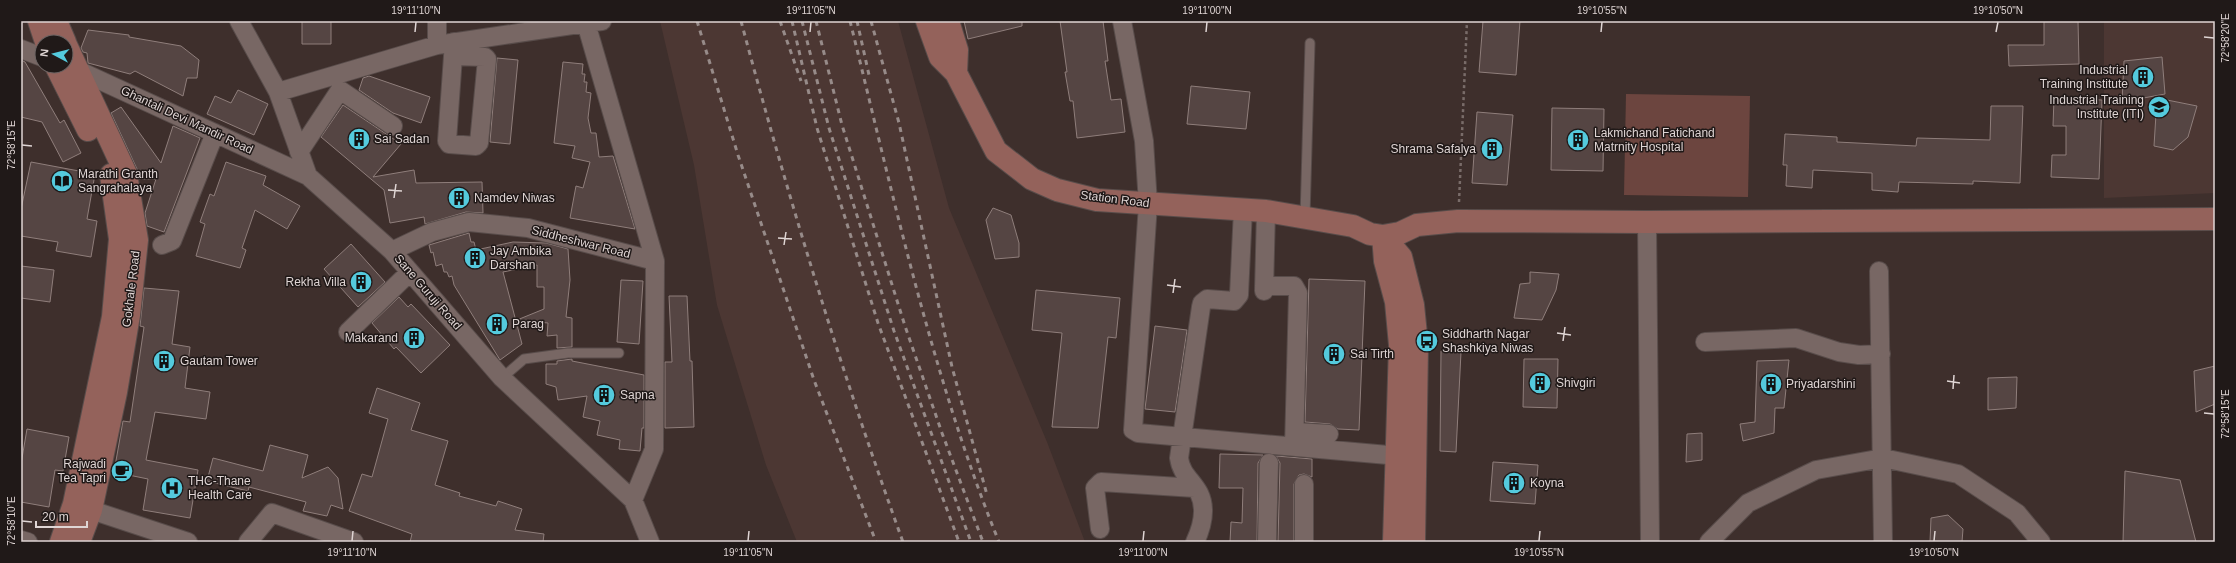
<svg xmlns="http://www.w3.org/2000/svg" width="2236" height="563" font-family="Helvetica,sans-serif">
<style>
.built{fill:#4c3733}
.green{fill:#6c453f}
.building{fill:#554543;stroke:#8f7e7b}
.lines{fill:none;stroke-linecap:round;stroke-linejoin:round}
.lane-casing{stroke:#584c4a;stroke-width:11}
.street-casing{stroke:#584c4a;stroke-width:20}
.secondary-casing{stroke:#584c4a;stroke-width:24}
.path{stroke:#796c69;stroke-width:2.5;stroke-dasharray:3 3;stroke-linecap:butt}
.lane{stroke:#786764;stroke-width:9}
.street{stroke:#786764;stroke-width:18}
.secondary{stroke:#94625b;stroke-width:22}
.rail{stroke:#978b89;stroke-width:3;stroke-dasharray:5 5;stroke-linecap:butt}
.ticks{fill:none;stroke:#dfd5d4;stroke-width:1.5}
.labels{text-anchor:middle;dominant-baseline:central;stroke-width:3;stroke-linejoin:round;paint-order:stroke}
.poi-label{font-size:12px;fill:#dfd5d4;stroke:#201918;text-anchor:start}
.street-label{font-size:12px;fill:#dfd5d4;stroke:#201918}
.neatline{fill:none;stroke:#dfd5d4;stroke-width:1.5}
.ticks-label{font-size:10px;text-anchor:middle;fill:#dfd5d4}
</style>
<rect width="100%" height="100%" fill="#3e2f2c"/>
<!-- built -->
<path class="built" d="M660,21h238l51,187 98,234 38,100h-288l-31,-77 -49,-160 -23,-140z
M2104,21h111v172l-111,5z"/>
<!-- green -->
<path class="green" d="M1626,94l124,2 -2,101 -124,-2z"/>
<!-- building -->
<path class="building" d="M302,21h29v23h-29z
M964,21h58v5l-54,13z
M1060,21h43l5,40h-3l6,39 10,-1 4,33 -48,6 -4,-37h-3l-5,-29h2z
M1483,21h37l-4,54 -37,-3z
M2044,21h34l1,43 -70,2 -1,-21h36z
M88,30l41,5v2l52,9 18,14 -2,18h-10l-4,18 -48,-25 -5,3 -42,-11 -1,-10 -4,-1 -2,-4z
M2162,57l3,37 -43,8 2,-41z
M497,58l21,2 -8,84 -20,-2z
M21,60l4,2 35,61 4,-3 17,33 -18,9 -21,-40 -21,-5z
M563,62l20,2 -1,10h3l-1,8h3l-1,10 5,1 -3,25 3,15h5l3,24 14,-1 22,73 -65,-11 6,-32 7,2 7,-26 -18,-4 3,-12 -21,-3z
M369,76l61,21 -9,26 -28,-10 -34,-23 4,-12z
M1191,86l59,6 -4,37 -59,-5z
M238,90l30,14 -14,31 -47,-21 8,-18 16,7z
M2054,98l48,2 -3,79 -48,-2 1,-22h14v-29h-13z
M2157,98l40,8 -9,31 -15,13 -19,-4z
M343,105l58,39 -28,33 41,-7 2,13 66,-1 1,31 -17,-1 -41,12 -1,-7 -34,6 -6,-33 -63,-53z
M1991,106h32l-3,77 -47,-2v3l-74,-2 -1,10 -26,-2v-17l-59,-3 -1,18 -26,-2 1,-21h-4l2,-31 52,3v5l79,4 1,-8 73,2z
M121,107l40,56 12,-37 27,12 -36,94 -17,-6 -2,-13 11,-34h-17l-2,-10 -26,-56z
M1552,108l52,1 -1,62 -52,-1z
M1477,112l36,3 -6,70 -35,-2z
M31,162l64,12 -8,45 10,2 -6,36 -35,-6 2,-9 -37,-6v-27z
M226,162l40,14 -3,9 37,21 -13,23 -32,-19 -13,38 4,2 -6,18 -44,-12 9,-32 -5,-2 10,-28 4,2z
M993,208l18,7 8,28v14l-24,2 -9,-39z
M469,233l2,9h3l2,8 37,-8 33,1 22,6 2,31 -4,37 6,1v29l-15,1v-13l-10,1 1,-13 -31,-3 27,-11v-22h-7v-22l-34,7 19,72 -22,16 -46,-75 -2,-9 -3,1 -2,-5h-3l-2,-8 -6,2 -3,-14 -2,1 -2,-8z
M351,244l34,38 -27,25 -34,-38z
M21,266l33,4 -4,32 -29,-4z
M1530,272l29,2 -3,16 -14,30 -28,-2 6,-34 10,-1z
M1309,279l56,2 -6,149 -21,-1 -8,-5 -25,-2z
M621,280l22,1 -4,63 -22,-2z
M144,288l35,3 -7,53 18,3 -5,41 25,4 -4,27 -51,-7 -9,48 52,10 -8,48 -47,-8 5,-31 -34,-7 9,-51 7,1 14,-95 -4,-1z
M1036,290l84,8 -4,40 -8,-1 -10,91 -46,-1 10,-94 -30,-3z
M669,296h18l3,65h2l2,66 -29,1v-66h7z
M399,297l9,10 3,-3 39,41 -29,28 -25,-26 -2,2 -22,-26z
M1155,326l32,4 -12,82 -30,-3z
M1441,351l20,1 -5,100 -16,-1z
M572,359v2l72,14v53h-2l-2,23 -21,-2 1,-9 -23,-5 3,-14 -17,-4 4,-21 -29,4 -2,-13 -10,-3v-20h11v-3z
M1524,359h34l-1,49 -34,-1z
M1789,360l-5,48h-9l-1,25 -31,8 -3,-17 15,-2 2,-61z
M2215,366v38l-19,8 -2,-41z
M2017,377l-1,31 -28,2v-32z
M377,388l43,15 -9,27 37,11 -13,44 25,8 -1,3 37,10 2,-5 24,8 -7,21 29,4 -1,8h-133l2,-8 -63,-23 13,-37 10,3 16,-58 -19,-6z
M27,429l42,8 -6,34 -8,-1 -6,37 -28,-5v-38z
M1702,433v27l-16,2 1,-28z
M270,445l38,10 -6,23 26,-11 10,11 5,31 -12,-4 -4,11 -24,-5 3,-9 -57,-15 -1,4 -41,-10 6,-23 50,13z
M1220,454l43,1 -5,8 -1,79h-27l1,-20 11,1 1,-35h-24z
M1276,456l36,3v18l-8,-3 -5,1 -5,9v58h-16l2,-79z
M1493,462l45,3 -3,39 -45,-3z
M2125,471l55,9 16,62h-73z
M1948,515l15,14 -1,13h-32l1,-24z"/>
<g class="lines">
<!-- lane casing -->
<g class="lane-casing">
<path id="lane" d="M1305,217l5,-174
M502,378l22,-19 44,-6h51"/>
</g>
<!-- street casing -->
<g class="street-casing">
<path id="street" d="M239,21l39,71 30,84 84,75 110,127 131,122 17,42
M437,21v24
M602,21l-16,2 69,238 -1,188 -21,51
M1122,21l22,120 4,63 -15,226 5,3 273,24
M21,49l21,8
M454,56l31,1 2,2 -8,84 -3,3 -27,-2 -2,-3 7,-99
M71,67l237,109
M278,92l159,-47 149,-22
M299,152l41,-62 53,36
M1647,222l3,320
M162,245l10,-4 43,-108
M392,251l40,-19 37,-10 59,6 127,33
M1879,271l4,271
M1264,286h30l4,7 -4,154
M1264,291l2,-80
M348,332l62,-60
M1705,342l91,-4 43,14 20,3 22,-1
M1295,432l34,2
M79,506l109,36
M1100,529l-5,-41 6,-6 94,6
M21,540l7,2
M248,542l24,-29 82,29
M1195,542c7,-15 12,-33 4,-49 -7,-13 -18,-19 -20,-35l22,-151 1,-4 5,-4 27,2 5,-6 4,-86
M1267,542l2,-79
M1304,542v-58
M1709,542l39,-39 68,-33 67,-12 75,16 59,39 24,29"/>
</g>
<!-- secondary casing -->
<g class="secondary-casing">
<path id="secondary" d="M39,21l7,21
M56,21l9,21
M927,21l13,36 16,16
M948,21l9,29 -1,23 40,78 36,28 25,11 40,10 169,11 87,15 17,8 13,2 17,-3 17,-8 41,-4 189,1 568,-3
M66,45l60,129 11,66 -8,75 -13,77 -25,118 -12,32
M56,66l32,64
M1383,236l18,21 12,48 4,40 -3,197
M1383,236l2,25 11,41 4,43 -6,197
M61,542l13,-38 39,-187 7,-78 -9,-64"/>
</g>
<!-- path -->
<path class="path" d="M1459,202l8,-181"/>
<!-- lane -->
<use href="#lane" class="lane"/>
<!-- street -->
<use href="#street" class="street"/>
<!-- secondary -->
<use href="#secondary" class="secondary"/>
<!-- rail -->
<path class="rail" d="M697,21l41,134 76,225 62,162
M741,21c47,176 100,350 162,521
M780,21l21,60
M792,21l25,107 61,195 81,219
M802,21l27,107 65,203 77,211
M816,21l26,104 63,201 37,107 41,109
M850,21c43,173 82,356 149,521
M857,21l12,54
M871,21l28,102 53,244 35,128"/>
</g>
<!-- ticks -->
<path class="ticks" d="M415,32l1,-10M810,32l1,-10M1206,32l1,-10M1601,32l1,-10M1996,32l2,-10M2204,37l10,1M22,145l10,1M388,190l14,1M394,198l2,-14M778,238l14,1M784,245l2,-13M1167,285l14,2M1173,293l2,-14M1557,333l14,2M1563,341l2,-14M1947,381l13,2M1953,389l1,-14M2204,413l10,1M22,521l10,1M352,541l1,-10M748,541l1,-10M1143,541l1,-10M1539,541l1,-10M1934,541l1,-10"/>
<!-- icons -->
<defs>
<g id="building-disc" transform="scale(1.15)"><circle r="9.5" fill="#54cadd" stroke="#201918"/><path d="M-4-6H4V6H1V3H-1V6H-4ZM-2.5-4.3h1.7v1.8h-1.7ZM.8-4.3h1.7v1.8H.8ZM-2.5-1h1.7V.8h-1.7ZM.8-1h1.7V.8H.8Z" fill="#111"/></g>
<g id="university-disc" transform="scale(1.15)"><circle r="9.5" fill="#54cadd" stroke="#201918"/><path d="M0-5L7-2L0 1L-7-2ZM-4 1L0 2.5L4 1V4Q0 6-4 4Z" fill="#111"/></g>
<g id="library-disc" transform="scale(1.15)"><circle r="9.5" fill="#54cadd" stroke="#201918"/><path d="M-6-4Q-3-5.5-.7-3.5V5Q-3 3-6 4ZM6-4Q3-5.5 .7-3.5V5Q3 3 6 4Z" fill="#111"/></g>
<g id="bus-disc" transform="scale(1.15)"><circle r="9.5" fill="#54cadd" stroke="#201918"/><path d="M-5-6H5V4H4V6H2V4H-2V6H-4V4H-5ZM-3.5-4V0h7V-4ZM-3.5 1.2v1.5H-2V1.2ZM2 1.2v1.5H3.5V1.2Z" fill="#111"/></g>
<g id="cafe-disc" transform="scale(1.15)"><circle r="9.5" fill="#54cadd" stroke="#201918"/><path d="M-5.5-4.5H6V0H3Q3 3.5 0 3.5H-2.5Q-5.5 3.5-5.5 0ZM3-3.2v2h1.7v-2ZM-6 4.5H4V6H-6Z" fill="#111"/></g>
<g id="hospital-disc" transform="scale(1.15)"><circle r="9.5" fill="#54cadd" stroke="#201918"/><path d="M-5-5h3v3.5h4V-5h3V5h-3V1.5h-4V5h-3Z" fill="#111"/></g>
</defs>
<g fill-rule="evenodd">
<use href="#building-disc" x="2143" y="77"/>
<use href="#university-disc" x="2159" y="107"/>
<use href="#building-disc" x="359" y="139"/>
<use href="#building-disc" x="1578" y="140"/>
<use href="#building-disc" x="1492" y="149"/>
<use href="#library-disc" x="62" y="181"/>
<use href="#building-disc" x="459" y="198"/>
<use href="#building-disc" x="475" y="258"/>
<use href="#building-disc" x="361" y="282"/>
<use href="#building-disc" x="497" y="324"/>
<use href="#building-disc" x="414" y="338"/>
<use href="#bus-disc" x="1427" y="341"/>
<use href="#building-disc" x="1334" y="354"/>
<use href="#building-disc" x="164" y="361"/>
<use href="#building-disc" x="1540" y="383"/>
<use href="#building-disc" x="1771" y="384"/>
<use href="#building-disc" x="604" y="395"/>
<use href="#cafe-disc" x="122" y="471"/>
<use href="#building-disc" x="1514" y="483"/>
<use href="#hospital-disc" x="172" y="488"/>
</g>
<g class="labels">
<!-- poi labels -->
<g class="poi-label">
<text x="2128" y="70" text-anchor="end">Industrial<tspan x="2128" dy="14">Training Institute</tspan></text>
<text x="2144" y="100" text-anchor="end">Industrial Training<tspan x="2144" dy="14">Institute (ITI)</tspan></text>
<text x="1594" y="133">Lakmichand Fatichand<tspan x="1594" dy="14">Matrnity Hospital</tspan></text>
<text x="374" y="139">Sai Sadan</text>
<text x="1476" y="149" text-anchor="end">Shrama Safalya</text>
<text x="78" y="174">Marathi Granth<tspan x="78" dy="14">Sangrahalaya</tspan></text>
<text x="474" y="198">Namdev Niwas</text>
<text x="490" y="251">Jay Ambika<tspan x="490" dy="14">Darshan</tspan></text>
<text x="346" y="282" text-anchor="end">Rekha Villa</text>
<text x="512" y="324">Parag</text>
<text x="1442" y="334">Siddharth Nagar<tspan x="1442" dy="14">Shashkiya Niwas</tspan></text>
<text x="398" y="338" text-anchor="end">Makarand</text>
<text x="1350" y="354">Sai Tirth</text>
<text x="180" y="361">Gautam Tower</text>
<text x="1556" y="383">Shivgiri</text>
<text x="1786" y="384">Priyadarshini</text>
<text x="620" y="395">Sapna</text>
<text x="106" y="464" text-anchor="end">Rajwadi<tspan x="106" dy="14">Tea Tapri</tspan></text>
<text x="188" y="481">THC-Thane<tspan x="188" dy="14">Health Care</tspan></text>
<text x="1530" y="483">Koyna</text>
</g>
<!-- street labels -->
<g class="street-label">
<text transform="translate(187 120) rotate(25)">Ghantali Devi Mandir Road</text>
<text transform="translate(1115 199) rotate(7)">Station Road</text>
<text transform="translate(581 242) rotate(14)">Siddheshwar Road</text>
<text transform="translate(131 289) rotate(-83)">Gokhale Road</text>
<text transform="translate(428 292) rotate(49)">Sane Guruji Road</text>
</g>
</g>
<!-- border -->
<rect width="2236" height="563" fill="none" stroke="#201918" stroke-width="44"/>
<!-- north arrow -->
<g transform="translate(54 54) rotate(277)"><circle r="19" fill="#201918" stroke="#6c6463"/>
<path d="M0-3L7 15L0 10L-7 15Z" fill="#54cadd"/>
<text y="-6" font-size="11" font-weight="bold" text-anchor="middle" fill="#dfd5d4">N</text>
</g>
<!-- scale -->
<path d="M36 521v6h51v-6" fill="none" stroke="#dfd5d4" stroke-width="2"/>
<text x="42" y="521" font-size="12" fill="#dfd5d4" stroke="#201918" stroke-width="3" paint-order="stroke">20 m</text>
<rect x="22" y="22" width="2192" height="519" class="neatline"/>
<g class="ticks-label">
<text x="416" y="14">19°11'10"N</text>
<text x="811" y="14">19°11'05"N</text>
<text x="1207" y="14">19°11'00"N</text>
<text x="1602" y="14">19°10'55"N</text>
<text x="1998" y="14">19°10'50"N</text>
<text transform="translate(2225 38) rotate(-90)" y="4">72°58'20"E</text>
<text transform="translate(11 145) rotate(-90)" y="4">72°58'15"E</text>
<text transform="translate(2225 414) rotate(-90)" y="4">72°58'15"E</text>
<text transform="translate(11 521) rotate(-90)" y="4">72°58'10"E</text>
<text x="352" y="556">19°11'10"N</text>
<text x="748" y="556">19°11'05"N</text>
<text x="1143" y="556">19°11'00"N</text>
<text x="1539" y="556">19°10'55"N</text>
<text x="1934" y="556">19°10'50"N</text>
</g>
</svg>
